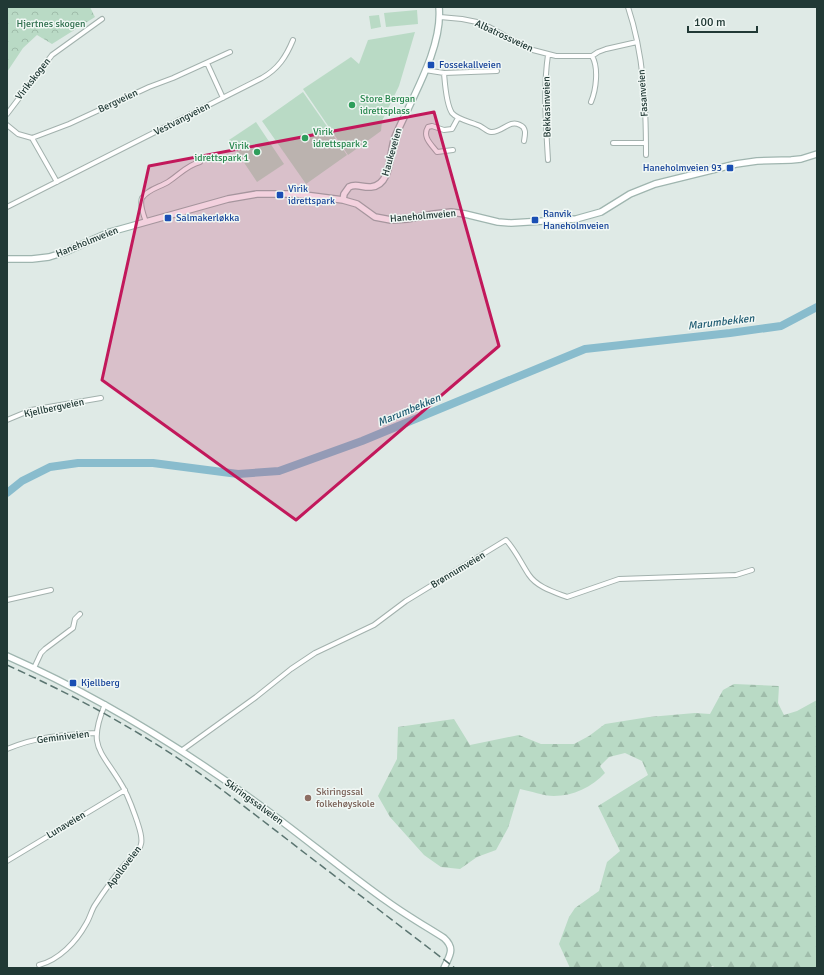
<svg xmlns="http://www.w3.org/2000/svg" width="824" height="975" font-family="Signika,sans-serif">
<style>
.forest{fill:url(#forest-firs)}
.park{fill:url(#park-crowns)}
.pitch{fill:#b9dac5}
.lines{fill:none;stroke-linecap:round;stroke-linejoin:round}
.river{stroke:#89bccd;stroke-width:8}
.street-casing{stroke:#a2b1ad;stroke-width:6}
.secondary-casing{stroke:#9fb5af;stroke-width:8}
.street{stroke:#fff;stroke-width:4}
.secondary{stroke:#fff;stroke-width:5.5}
.rail{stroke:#5b7571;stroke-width:1.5;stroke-dasharray:8 4;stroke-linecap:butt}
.marked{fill:#c2185b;fill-opacity:0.2;stroke:#c2185b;stroke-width:3;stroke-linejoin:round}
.transit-dot{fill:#1a4fb4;stroke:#f0f7f4;stroke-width:1.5}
.leisure-dot{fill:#2e9e5b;stroke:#f0f7f4;stroke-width:1.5}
.education-dot{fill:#8d6e63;stroke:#f0f7f4;stroke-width:1.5}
.labels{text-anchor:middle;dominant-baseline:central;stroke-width:3;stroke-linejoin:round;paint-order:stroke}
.park-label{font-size:10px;fill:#2e6e4d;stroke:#f0f7f4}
.street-label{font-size:10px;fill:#213935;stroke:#f0f7f4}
.transit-label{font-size:10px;fill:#164399;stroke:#f0f7f4;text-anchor:start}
.leisure-label{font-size:10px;fill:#27864d;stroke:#f0f7f4;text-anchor:start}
.education-label{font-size:10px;fill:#785e54;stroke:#f0f7f4;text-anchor:start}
.water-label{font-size:11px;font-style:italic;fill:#1f5b72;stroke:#f0f7f4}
</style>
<defs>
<pattern id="forest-firs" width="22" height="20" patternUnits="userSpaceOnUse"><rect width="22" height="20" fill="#b9dac5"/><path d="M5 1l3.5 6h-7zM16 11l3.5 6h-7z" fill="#9fbcaa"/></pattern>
<pattern id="park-crowns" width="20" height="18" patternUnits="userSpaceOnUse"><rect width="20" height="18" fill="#b9dac5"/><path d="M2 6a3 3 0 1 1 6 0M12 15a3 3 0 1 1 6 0" fill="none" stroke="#9fbcaa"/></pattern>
</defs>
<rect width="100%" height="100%" fill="#dfeae6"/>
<!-- forest -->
<path class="forest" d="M734,684l45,2 -1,17 6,12 13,-4 20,-11v268h-102l-2,-2 -5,2h-138l-11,-24 10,-27 6,-9 24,-17 8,-29 13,-11 -22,-45 50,-31 -6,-14 -17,-8 -16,4 -9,9 5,7c-13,14 -32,23 -51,23 -11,0 -23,-5 -34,-7l-12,39 -12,22 -19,7 -17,12 -19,-2 -17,-12 -34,-38 -12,-21 19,-37 1,-32 56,-8 16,26 49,-10 22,9h33l15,-8 16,-12 44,-7 46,-4 15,1 13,-24z"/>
<!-- park -->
<path class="park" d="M7,7h83l5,10 -43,27 -15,-9 -14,13 -16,24z"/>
<!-- pitch -->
<path class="pitch" d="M417,10l1,14 -32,3 -2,-14z
M379,15l2,12 -10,2 -2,-13z
M415,32l-16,54 -17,35 -1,10 -33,24 -45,-66 48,-32 8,7 9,-24z
M303,92l44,63 -41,29 -44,-63z
M256,122l28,42 -27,18 -28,-42z"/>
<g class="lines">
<!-- river -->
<path class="river" d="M7,493l15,-12 28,-14 28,-4h75l85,11 41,-3 83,-30 223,-92 145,-16 51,-7 36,-19"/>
<!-- street casing -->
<g class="street-casing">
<path id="street" d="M628,7c16,48 18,98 18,148
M440,17l22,2 15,3 12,5 40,22 27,7h36l6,-4 8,-3 31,-7
M207,63l16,35
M425,70l19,3 53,-2
M444,73c1,11 2,31 8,40 6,7 20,9 28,13 4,2 7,6 11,6 11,1 18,-13 29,-7 7,3 5,10 4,16
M591,102c5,-12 8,-34 1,-46
M7,114l45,-59 50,-36
M7,125l11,9 14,4 37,-14 80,-37 24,-9 57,-26
M32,138l25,44
M613,143h33
M453,150l-16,2c-6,-8 -15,-15 -9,-25l4,-1 12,4 8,-1 6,-11
M548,160c-2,-35 -5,-71 0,-105
M7,207l255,-129c16,-9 24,-21 31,-38
M146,222c-2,-6 -7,-18 -4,-24 6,-9 18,-11 26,-16 11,-7 19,-17 32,-20
M7,420l24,-10 70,-12
M7,600l44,-10
M34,668l7,-15 4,-4 28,-21 2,-9 5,-5
M7,749c31,-13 56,-14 89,-16
M181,751l75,-54 35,-28 24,-16 59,-28 32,-24 100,-61c10,11 15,23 23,35 8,12 25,17 38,22l52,-18 117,-4 16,-5
M7,861l118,-71
M39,965c20,-5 37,-23 47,-41 4,-6 5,-13 9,-19 9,-14 20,-29 31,-42 5,-5 14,-11 15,-19 2,-7 -2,-16 -4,-23 -5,-14 -9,-27 -17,-39 -21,-34 -32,-36 -15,-78"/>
</g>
<!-- secondary casing -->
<g class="secondary-casing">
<path id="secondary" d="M343,200l1,-6 5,-7c7,-4 14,1 22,0 21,-2 18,-34 24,-50 16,-38 48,-89 44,-130
M7,259h25l17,-2 16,-5 45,-20 118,-33 29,-5h40l46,6 14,4 18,13 16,3 16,-1 27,-5 17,-2 14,2 33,8 13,1 65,-4 25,-7 29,-18 25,-10 81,-20 21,-3 34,-1 10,-1 16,-5
M7,656c86,38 167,87 243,142 47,33 91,71 138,104 18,13 37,24 56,36 12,11 5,18 0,30"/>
</g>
<!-- street -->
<use href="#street" class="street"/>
<!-- secondary -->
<use href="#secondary" class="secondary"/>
<!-- rail -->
<path class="rail" d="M7,665c62,28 122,60 178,98 41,29 81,60 121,91 50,38 99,76 149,114"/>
</g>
<!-- marked area -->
<path class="marked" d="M434,112l65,234 -203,174 -194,-140 47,-214z"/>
<!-- markers -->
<g class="transit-dot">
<rect x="427" y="61" width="8" height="8" rx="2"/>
<rect x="726" y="164" width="8" height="8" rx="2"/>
<rect x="276" y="191" width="8" height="8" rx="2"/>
<rect x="164" y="214" width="8" height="8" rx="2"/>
<rect x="531" y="216" width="8" height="8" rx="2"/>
<rect x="69" y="679" width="8" height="8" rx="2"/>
</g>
<g class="leisure-dot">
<circle cx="352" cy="105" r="4"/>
<circle cx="305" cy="138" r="4"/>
<circle cx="257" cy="152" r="4"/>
</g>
<circle class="education-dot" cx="308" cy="798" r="4"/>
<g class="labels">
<!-- park labels -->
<g class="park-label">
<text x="51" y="24">Hjertnes skogen</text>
</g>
<!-- street labels -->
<g class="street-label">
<text transform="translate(504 36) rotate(25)">Albatrossveien</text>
<text transform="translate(33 79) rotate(-52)">Virikskogen</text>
<text transform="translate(643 93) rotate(-94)">Fasanveien</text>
<text transform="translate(118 101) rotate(-25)">Bergveien</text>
<text transform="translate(547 107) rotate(-91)">Bekkasinveien</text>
<text transform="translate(182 119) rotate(-27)">Vestvangveien</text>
<text transform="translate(392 152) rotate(-74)">Haukeveien</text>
<text transform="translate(423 216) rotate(-5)">Haneholmveien</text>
<text transform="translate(87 242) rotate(-22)">Haneholmveien</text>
<text transform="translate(54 408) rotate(-12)">Kjellbergveien</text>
<text transform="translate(458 570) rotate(-31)">Brønnumveien</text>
<text transform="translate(63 737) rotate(-7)">Geminiveien</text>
<text transform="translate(254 802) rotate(36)">Skiringssalveien</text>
<text transform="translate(66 825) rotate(-31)">Lunaveien</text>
<text transform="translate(124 867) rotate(-53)">Apolloveien</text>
</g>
<!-- transit labels -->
<g class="transit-label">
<text x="439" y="65">Fossekallveien</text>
<text x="722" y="168" text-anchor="end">Haneholmveien 93</text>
<text x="288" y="189">Virik<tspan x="288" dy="12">idrettspark</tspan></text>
<text x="543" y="214">Ranvik<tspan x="543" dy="12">Haneholmveien</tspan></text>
<text x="176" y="218">Salmakerløkka</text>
<text x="81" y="683">Kjellberg</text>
</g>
<!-- leisure labels -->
<g class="leisure-label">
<text x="360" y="99">Store Bergan<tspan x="360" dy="12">idrettsplass</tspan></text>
<text x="313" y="132">Virik<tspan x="313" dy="12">idrettspark 2</tspan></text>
<text x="249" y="146" text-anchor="end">Virik<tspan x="249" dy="12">idrettspark 1</tspan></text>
</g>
<!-- education labels -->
<g class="education-label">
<text x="316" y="792">Skiringssal<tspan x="316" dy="12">folkehøyskole</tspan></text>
</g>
<!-- water labels -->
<g class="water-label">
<text transform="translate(721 322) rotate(-7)">Marumbekken</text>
<text transform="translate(409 410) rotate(-23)">Marumbekken</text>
</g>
</g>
<!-- border -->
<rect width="824" height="975" fill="none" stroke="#213935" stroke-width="16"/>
<!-- scale -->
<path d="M688 26v6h69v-6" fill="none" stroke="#213935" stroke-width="2"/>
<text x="694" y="26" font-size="12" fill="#213935" stroke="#f0f7f4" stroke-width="3" paint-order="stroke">100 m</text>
</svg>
